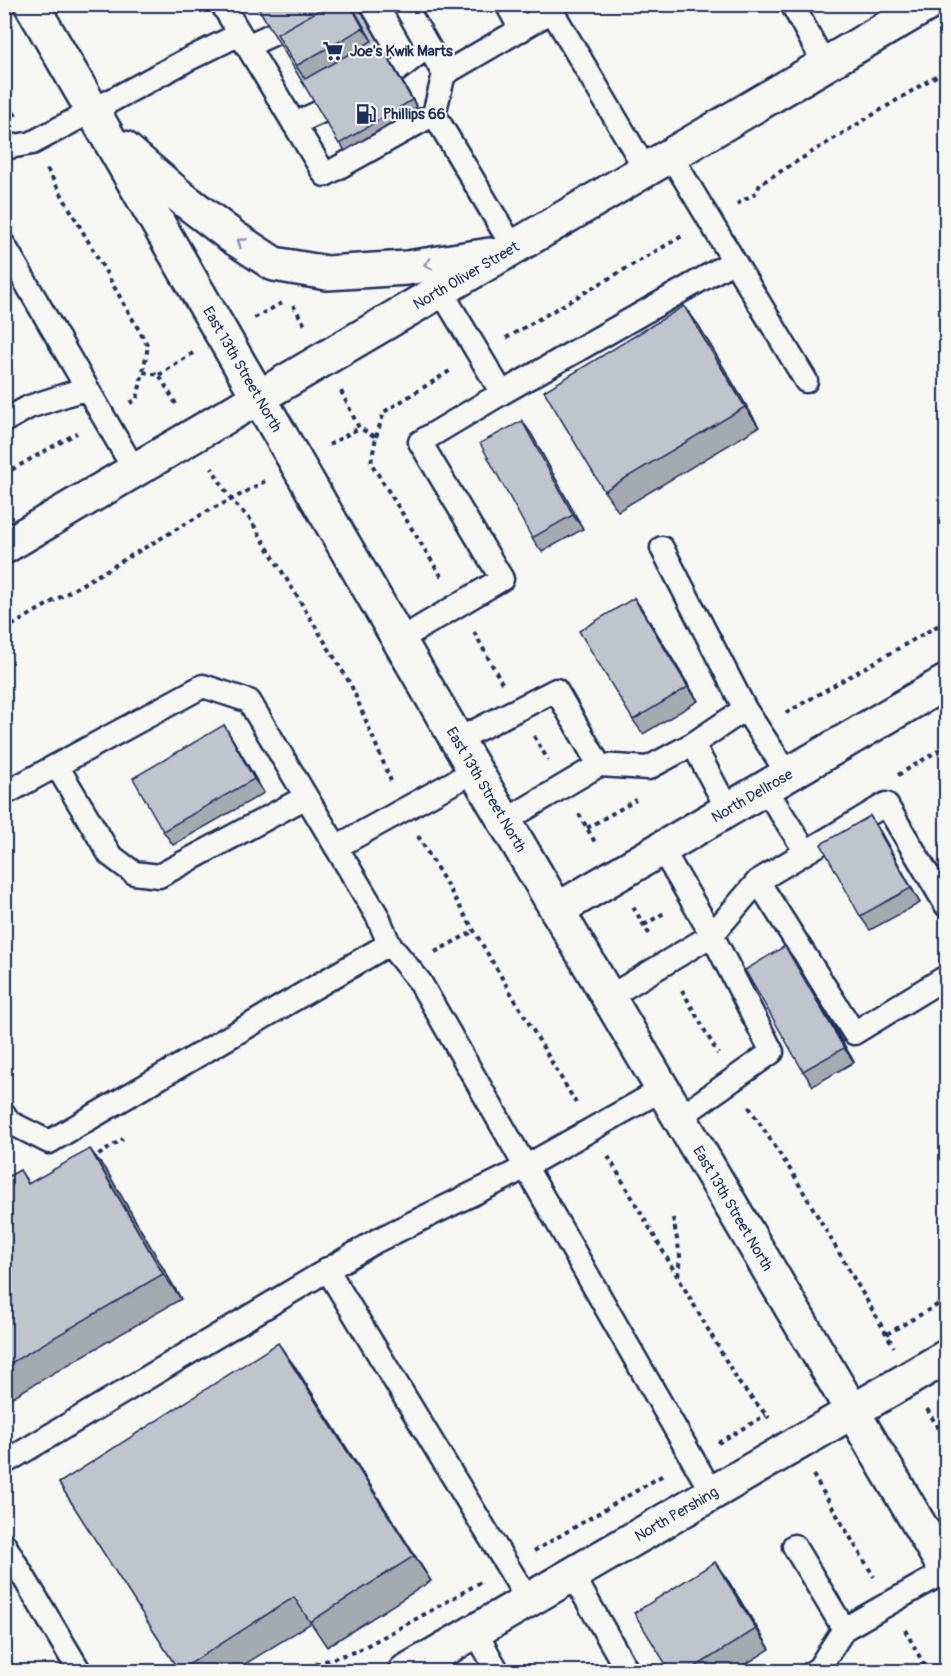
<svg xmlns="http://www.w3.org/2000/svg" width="951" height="1676" font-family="Pangolin,sans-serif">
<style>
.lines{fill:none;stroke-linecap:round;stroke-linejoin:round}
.service-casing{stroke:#1b2f5e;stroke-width:27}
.minor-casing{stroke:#1b2f5e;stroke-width:38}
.secondary-casing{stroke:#1b2f5e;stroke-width:38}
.path{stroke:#1b2f5e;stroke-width:4;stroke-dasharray:4.5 4.5;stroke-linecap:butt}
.service{stroke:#f6f6f2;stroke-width:22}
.minor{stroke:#f6f6f2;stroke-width:33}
.secondary{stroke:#f6f6f2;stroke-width:33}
.wall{fill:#a5a9b0;stroke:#1b2f5e;stroke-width:1.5}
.shaded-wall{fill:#868990;stroke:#1b2f5e;stroke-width:1.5}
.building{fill:#c0c4cd;stroke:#1b2f5e;stroke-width:1.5}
.oneway{stroke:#8892a8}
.labels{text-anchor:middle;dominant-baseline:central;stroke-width:4.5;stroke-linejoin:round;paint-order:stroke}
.poi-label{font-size:15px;font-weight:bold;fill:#1b2f5e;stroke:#f6f6f2;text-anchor:start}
.street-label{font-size:15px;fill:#1b2f5e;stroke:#f6f6f2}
</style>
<rect width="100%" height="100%" fill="#f6f6f2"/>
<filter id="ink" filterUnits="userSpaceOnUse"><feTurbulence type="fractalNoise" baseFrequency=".0167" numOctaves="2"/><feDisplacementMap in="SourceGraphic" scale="12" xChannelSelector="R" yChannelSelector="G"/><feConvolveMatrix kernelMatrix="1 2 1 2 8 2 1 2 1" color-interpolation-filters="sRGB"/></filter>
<g filter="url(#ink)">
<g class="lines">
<!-- service casing -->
<g class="service-casing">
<path id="service" d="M222,4l103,171 109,-61 10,-40 -40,-70
M507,4l14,26
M792,4l33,61
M247,46l26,-12
M396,71l32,-25
M444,74l108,-63 94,159
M434,114l80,135
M294,124l26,-12
M4,148l28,-5 153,-82 55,-27
M4,245l131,226
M734,261l72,120
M502,393l232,-132 -63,-105
M4,421l25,-14 58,-19
M662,548l83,161
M399,640l103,-61 -82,-137 82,-49 -61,-102
M457,740l99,-50 43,75 -94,56
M693,744l52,-35 43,65
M599,765l49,3 45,-24 35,66
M57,766l53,89 24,18 25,3 147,-79
M765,788l41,64
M4,794l199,-108 46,15 129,216 11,27 -340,198 -40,-20 -5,-8
M336,847l140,-77
M662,849l50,86 60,117 -92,65
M758,881l96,152 92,-56
M389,944l31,38 292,511
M609,997l103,-62 46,-54 128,-77 60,101
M327,1269l201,331
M4,1463l372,-222 131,-64 156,-88
M4,1544l76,128
M794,1546l50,83 102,-58
M572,1574l56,98
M475,1631l23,41
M813,1672l6,-4 25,-39"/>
</g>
<!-- minor casing -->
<g class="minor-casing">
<g id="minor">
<path id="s1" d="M557,910l389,-228"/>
<path id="s2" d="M405,1672l541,-315"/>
</g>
</g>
<!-- secondary casing -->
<g class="secondary-casing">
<g id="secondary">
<path id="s3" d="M31,4l426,736 489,830"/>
<path d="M124,148l59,51 50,38 41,27 53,9 80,-5 83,-13"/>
<path id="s4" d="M4,547l924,-543"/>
</g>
</g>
<!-- path -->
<path class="path" d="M4,97l12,19
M47,169l101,177 -5,26
M737,204l20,-12 3,-8 186,-114
M293,305l13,22
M254,318l28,-15
M506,338l178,-103
M159,375l34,-22
M341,391l18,37 17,9 -5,26 72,116
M130,403l7,-4 6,-27 16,3 17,29
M376,437l8,-25 69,-43
M329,445l30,-17
M4,474l73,-41
M265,481l-34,19 19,19 101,166 40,96
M4,630l207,-121 20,-9 -19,-32
M474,632l28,51
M786,713l160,-92
M534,736l14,24
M898,775l48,-29
M579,814l17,30
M587,828l49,-28
M418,836l158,267
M633,907l18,30
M644,925l20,-12
M435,952l39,-21
M682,990l36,64
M749,1107l44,67 101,173
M608,1156l131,227 30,35
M91,1160l32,-21
M673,1218l7,37 -2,22
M887,1334l59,-34
M927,1409l19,33
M718,1443l48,-28
M813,1475l61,102
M534,1551l131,-77
M905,1630l23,42
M290,1672l67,-21 61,-33 63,-36"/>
<!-- service -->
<use href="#service" class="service"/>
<!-- minor -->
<use href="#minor" class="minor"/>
<!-- secondary -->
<use href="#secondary" class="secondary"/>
</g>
<!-- wall -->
<path class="wall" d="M256,4h102l59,103 -72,44z
M684,306l15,20 60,101 -141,84 -14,-20z
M522,421l10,14 51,94 -41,23 -10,-14z
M634,598l10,14 54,89 -55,33 -10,-14z
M224,725l9,15 31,53 -91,52 -10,-14z
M870,816l10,15 40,72 -50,27 -10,-14z
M785,946l10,14 59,102 -41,24 -10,-15z
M20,1170l9,14 79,-11 73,126 -177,103v-223z
M296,1368l135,213 -104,66 -16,-24 -77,48h-55l-120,-188z
M729,1582l41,67 -35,22h-65z"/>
<!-- shaded-wall -->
<path class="shaded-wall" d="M350,4h1l26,44 -14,-20z
M357,4h1l59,103 -5,-7z
M684,306l15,20 60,101 -14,-20z
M522,421l10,14 51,94 -10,-14z
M634,598l10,14 54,89 -10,-14z
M224,725l9,15 31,53 -10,-14z
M870,816l10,15 40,72 -9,-15z
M785,946l10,14 59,102 -10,-14z
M90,1149l18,24 73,126 -18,-25z
M278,1343l18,25 135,213 -17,-25z
M715,1562l14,20 41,67 -14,-20z"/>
<!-- building -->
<path class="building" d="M256,4h74l-53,30 19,32 9,13 67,-38 -21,-37h6l55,96 -73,44z
M330,4h20l13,24 -67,38 -19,-32z
M684,306l61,101 -141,84 -60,-100z
M522,421l51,94 -41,23 -52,-95z
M634,598l54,89 -55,33 -54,-89z
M224,725l30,54 -91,52 -30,-53z
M870,816l41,72 -51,28 -39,-72z
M785,946l59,102 -41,23 -58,-101z
M90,1149l73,125 -159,93v-188l16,-9 8,14z
M278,1343l136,213 -104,66 -16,-25 -115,74 -120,-188z
M715,1562l41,67 -67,42h-19l-36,-58z"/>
<!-- one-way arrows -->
<defs><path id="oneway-chevron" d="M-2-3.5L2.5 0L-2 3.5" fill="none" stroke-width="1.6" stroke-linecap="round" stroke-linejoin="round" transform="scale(1.5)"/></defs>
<g class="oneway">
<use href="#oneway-chevron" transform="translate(241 242) rotate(-146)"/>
<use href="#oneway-chevron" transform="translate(428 264) rotate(172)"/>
</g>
</g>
<!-- icons -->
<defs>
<g id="supermarket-bare" transform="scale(1.62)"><path d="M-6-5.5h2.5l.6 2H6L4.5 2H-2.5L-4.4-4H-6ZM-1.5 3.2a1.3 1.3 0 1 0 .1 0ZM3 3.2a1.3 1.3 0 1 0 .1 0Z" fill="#1b2f5e" stroke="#f6f6f2" stroke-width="2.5" paint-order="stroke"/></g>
<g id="fuel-bare" transform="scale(1.62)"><path d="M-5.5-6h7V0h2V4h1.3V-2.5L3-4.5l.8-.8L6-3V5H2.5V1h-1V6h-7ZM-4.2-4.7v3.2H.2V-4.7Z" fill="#1b2f5e" stroke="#f6f6f2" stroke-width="2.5" paint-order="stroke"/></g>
</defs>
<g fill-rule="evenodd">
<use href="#supermarket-bare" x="333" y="51"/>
<use href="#fuel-bare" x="366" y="114"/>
</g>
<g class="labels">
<!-- poi labels -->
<g class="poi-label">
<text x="350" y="51">Joe's Kwik Marts</text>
<text x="383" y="114">Phillips 66</text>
</g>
<!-- street labels -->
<g class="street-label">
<text stroke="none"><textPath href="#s4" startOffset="536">North Oliver Street</textPath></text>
<text stroke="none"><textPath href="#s3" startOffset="422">East 13th Street North</textPath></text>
<text stroke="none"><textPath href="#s3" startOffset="908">East 13th Street North</textPath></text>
<text stroke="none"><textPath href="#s1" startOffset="226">North Dellrose</textPath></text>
<text stroke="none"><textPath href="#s3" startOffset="1394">East 13th Street North</textPath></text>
<text stroke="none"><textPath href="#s2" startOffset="314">North Pershing</textPath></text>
</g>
</g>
<!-- margin -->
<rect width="951" height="1676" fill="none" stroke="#f6f6f2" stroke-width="24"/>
<rect x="12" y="12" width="927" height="1652" fill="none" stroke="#1b2f5e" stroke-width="2" filter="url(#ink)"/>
</svg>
